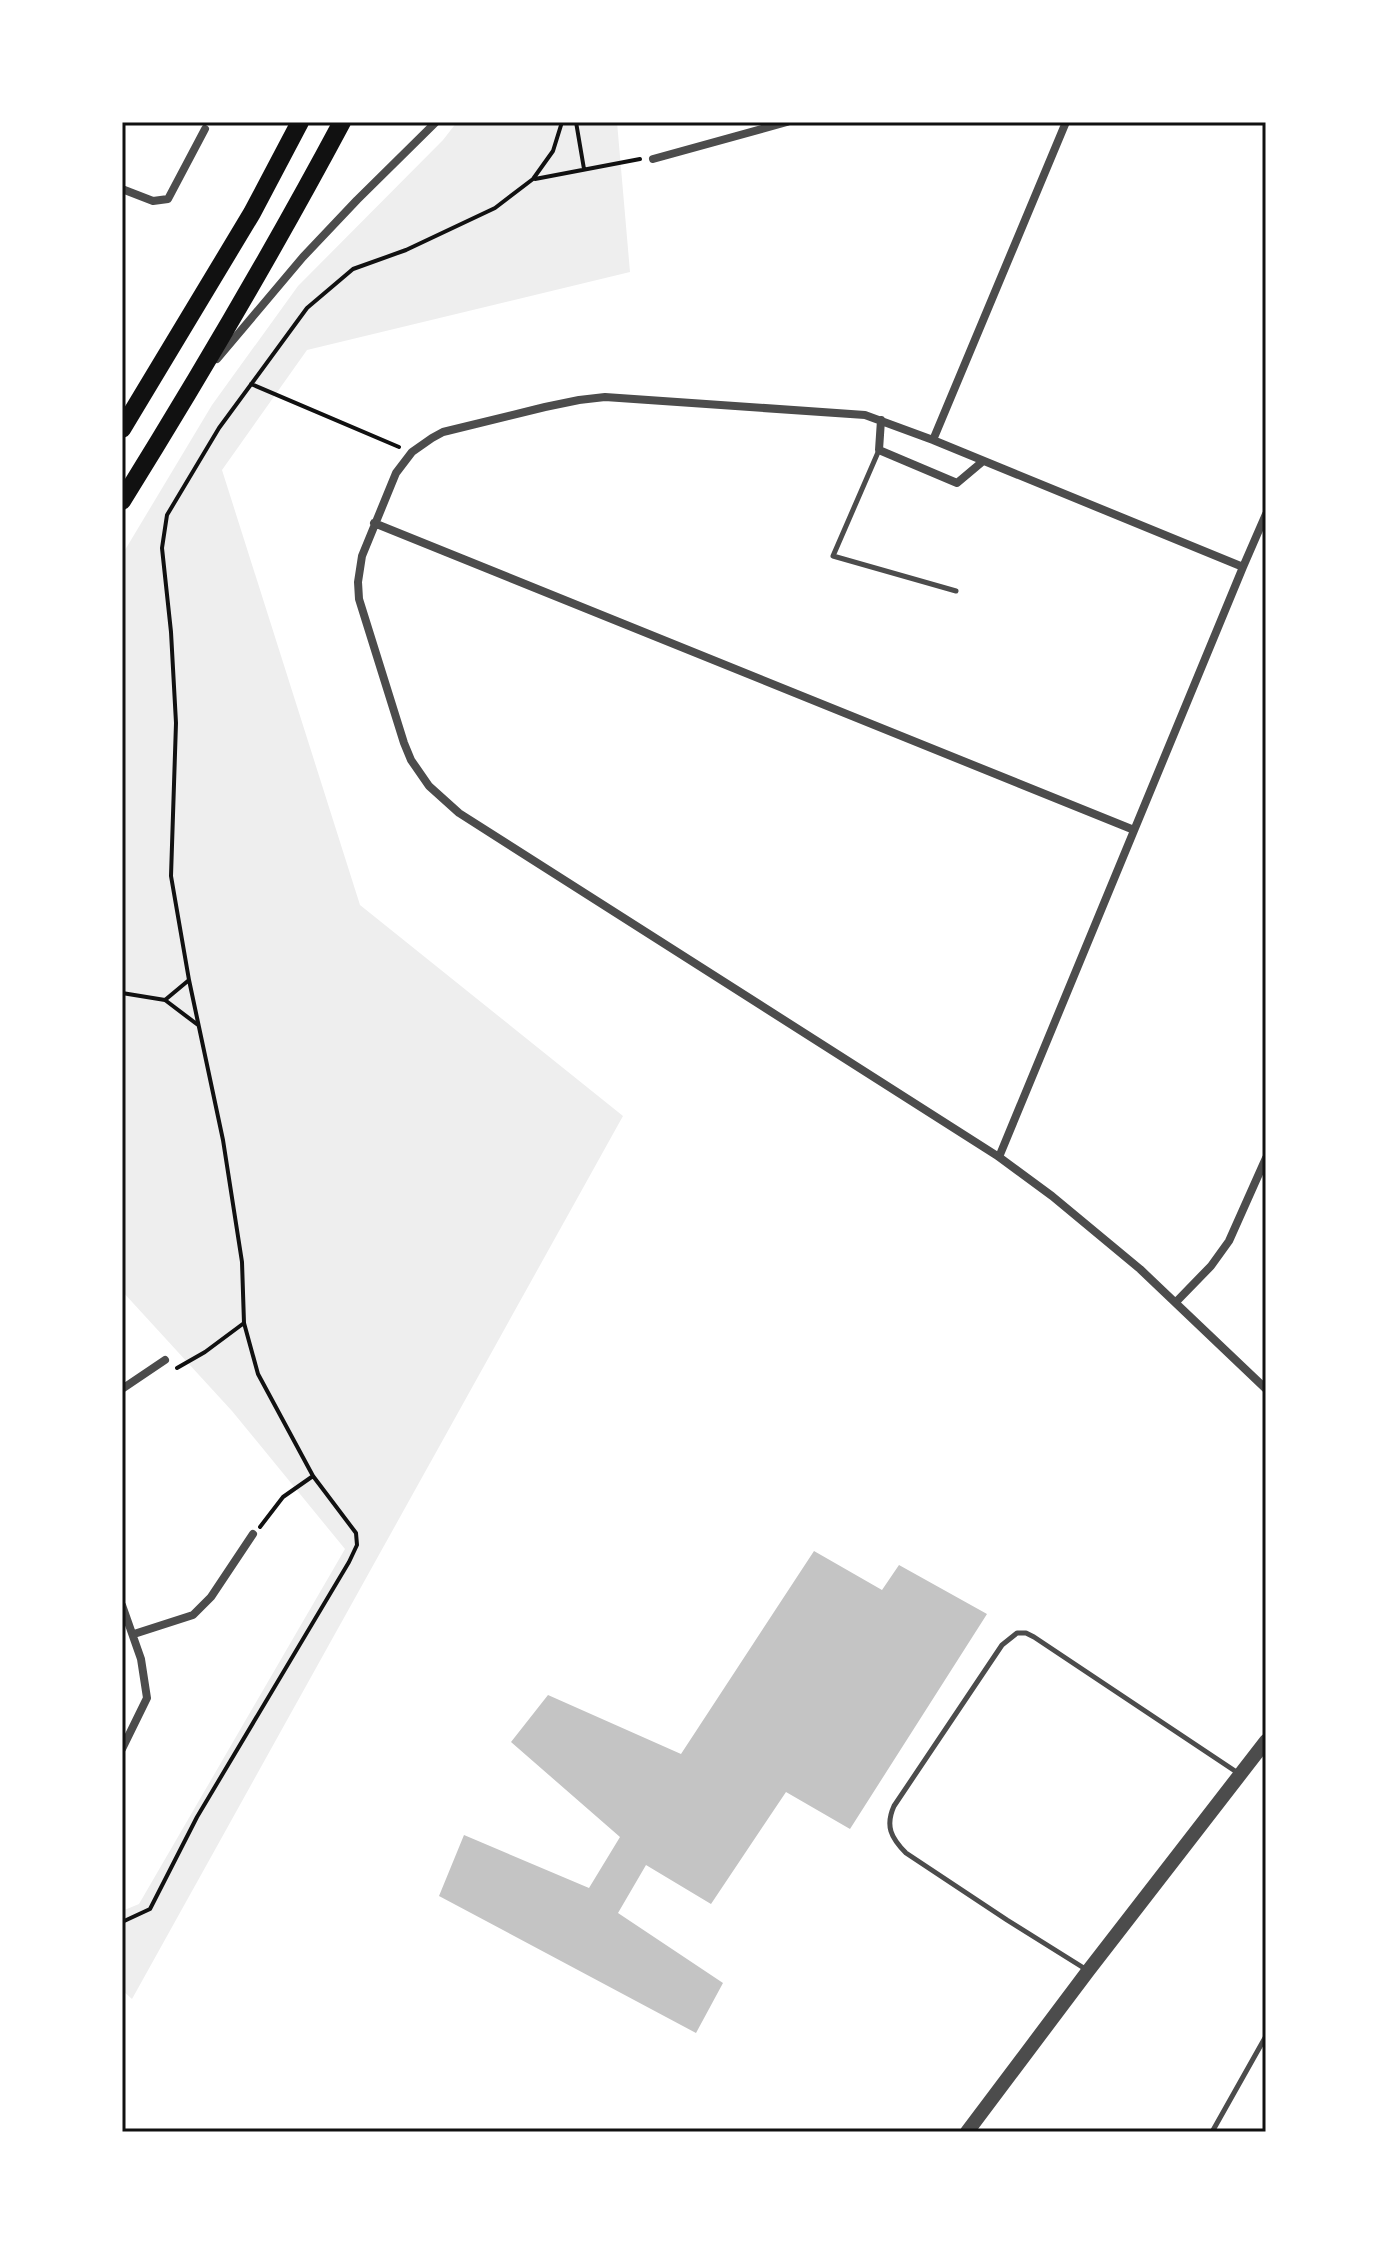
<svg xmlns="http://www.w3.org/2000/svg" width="1388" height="2254" font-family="Manrope,sans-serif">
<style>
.green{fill:#eee}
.building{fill:#c4c4c4}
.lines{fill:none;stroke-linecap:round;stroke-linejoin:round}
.path{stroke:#111;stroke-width:4}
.service{stroke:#4c4c4c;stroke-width:5}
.minor{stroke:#4c4c4c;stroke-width:8}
.tertiary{stroke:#4c4c4c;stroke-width:14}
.trunk{stroke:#111;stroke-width:18}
.neatline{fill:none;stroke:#111;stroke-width:3}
</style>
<rect width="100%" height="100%" fill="#fff"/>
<!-- green -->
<path class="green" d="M457,122h160l13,150 -323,78 -85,120 138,435 263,211 -491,883 -10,-9v-79l17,-7 206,-355 -113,-138 -110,-120v-736l90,-150 86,-119 145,-146z"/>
<!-- building -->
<path class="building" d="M814,1551l68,39 17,-25 88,49 -137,215 -64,-37 -75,112 -65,-39 -28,48 105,70 -27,50 -257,-137 25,-61 125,53 31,-51 -109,-95 37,-47 133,59z"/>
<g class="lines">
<!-- path -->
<path class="path" d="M576,122l8,47
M535,179l105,-20
M251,384l148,63
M122,993l43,7 33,25
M165,1000l24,-20 -18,-104 5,-153 -5,-91 -9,-84 5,-33 52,-87 88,-120 46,-39 53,-19 89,-42 38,-29 20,-28 9,-29
M177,1368l28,-16 39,-29 -2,-61 -19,-122 -34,-160
M260,1527l23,-30 30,-21
M122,1922l28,-13 47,-92 152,-255 8,-17 -1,-12 -43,-57 -55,-102 -14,-51"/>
<!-- service -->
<path class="service" d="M879,450l-46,106 123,35
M1087,1970l-80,-50 -101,-67c-15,-15 -21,-27 -12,-47l108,-161 15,-12h9l8,4 204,136
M1212,2132l54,-96"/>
<!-- minor -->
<path class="minor" d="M653,159l134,-37
M122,189l31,12 15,-2 37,-70
M217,359l86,-102 54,-57 79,-78
M881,420l-2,30 78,33 25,-21
M933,440l133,-318
M374,523l760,307
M1243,567l-310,-127 -68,-25 -260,-18 -26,3 -34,7 -102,25 -11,6 -20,14 -16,21 -34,83 -4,26 1,17 45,144 7,17 18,26 30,27 540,344 53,39 88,73 126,120
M999,1157l244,-590 23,-53
M1176,1302l35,-36 18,-25 37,-83
M122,1389l43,-29
M122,1605l19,54 6,39 -25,51
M134,1634l59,-19 18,-18 42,-63"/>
<!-- tertiary -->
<path class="tertiary" d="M967,2132l121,-161 178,-230"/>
<!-- trunk -->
<path class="trunk" d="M122,429l130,-216 48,-91
M122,501c77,-124 151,-250 220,-379"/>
</g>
<!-- border -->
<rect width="1388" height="2254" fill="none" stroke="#ffffff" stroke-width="248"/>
<rect x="124" y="124" width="1140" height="2006" class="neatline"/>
</svg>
